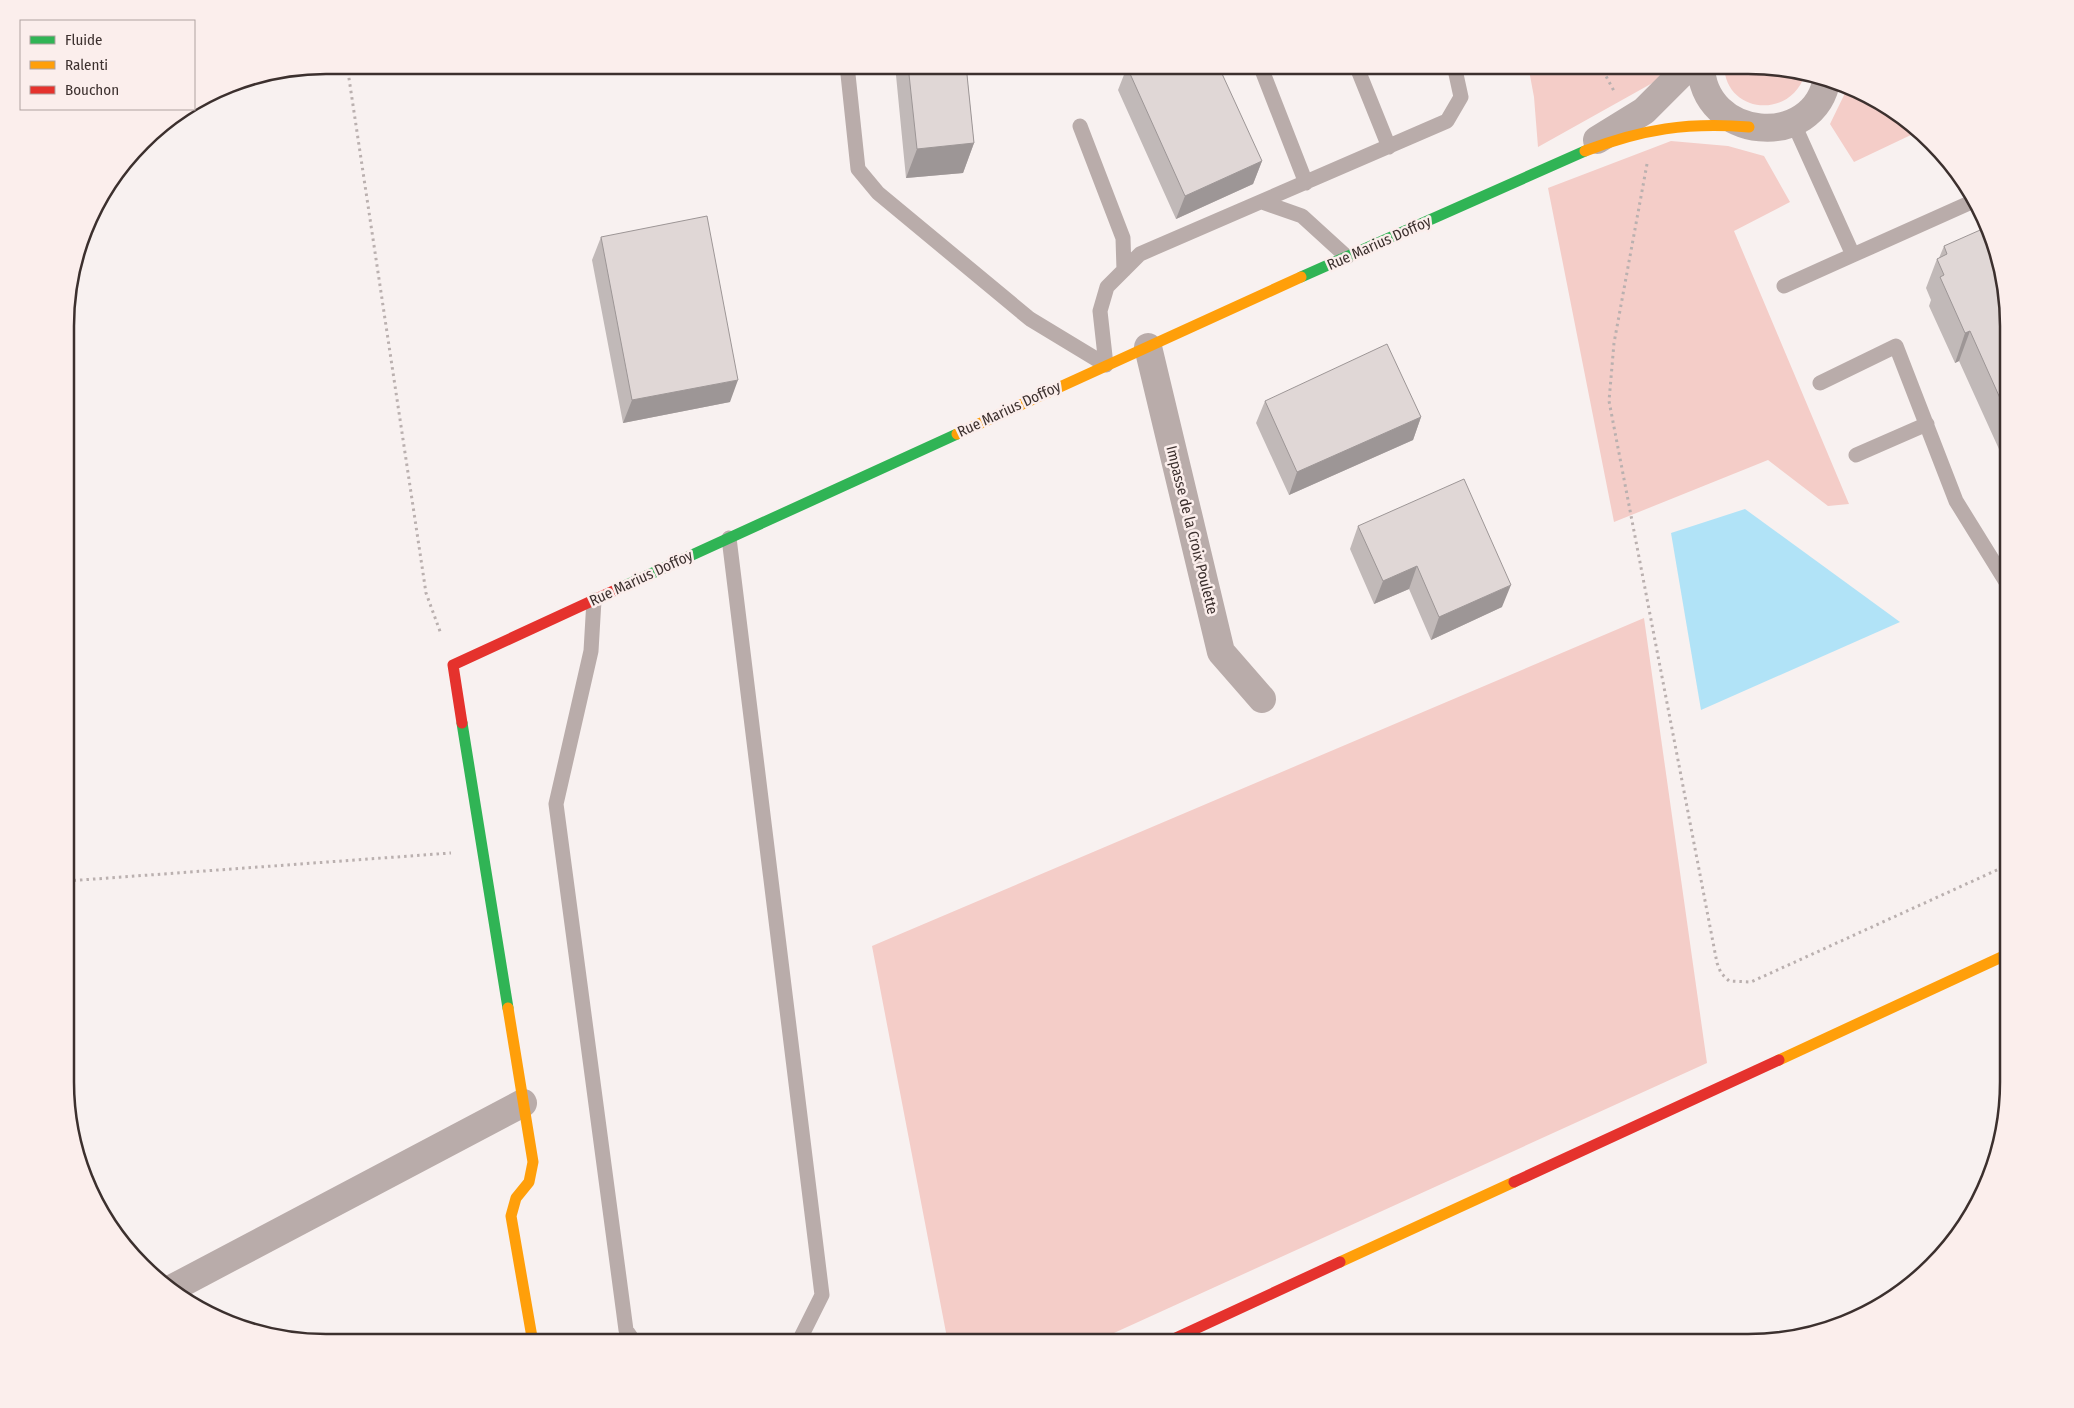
<svg xmlns="http://www.w3.org/2000/svg" width="2074" height="1408" font-family="'Fira Sans Condensed',sans-serif">
<style>
.green{fill:#f4cdc8}
.water{fill:#b1e3f7}
.lines{fill:none;stroke-linecap:round;stroke-linejoin:round}
.path{stroke:#bab0af;stroke-width:3;stroke-dasharray:2.5 4;stroke-linecap:butt}
.lane{stroke:#b9acaa;stroke-width:15}
.street{stroke:#b9acaa;stroke-width:28}
.fast{stroke:#30b455;stroke-width:11}
.slow{stroke:#ff9f0a;stroke-width:11}
.jam{stroke:#e5322d;stroke-width:11}
.wall{fill:#c1b9b8}
.shaded-wall{fill:#9d9696}
.building{fill:#e0d7d6;stroke:#9d9696}
.labels{text-anchor:middle;dominant-baseline:central;stroke-width:5;stroke-linejoin:round;paint-order:stroke}
.street-label{font-size:15px;fill:#3c302e;stroke:#fbeeec}
.rim{fill:none;stroke:#3c302e;stroke-width:2.5}
</style>
<rect width="100%" height="100%" fill="#f8f1f0"/>
<!-- green -->
<path class="green" d="M1528,65h143l-6,11 -127,71 -4,-50z
M1724,65h24l57,9c-14,46 -80,40 -81,-9z
M1848,87l45,22 22,19 -2,6 -59,28 -24,-38z
M1671,141l57,5 36,10 26,46 -56,29 115,273 -21,2 -60,-46 -154,62 -66,-334z
M1644,618l63,445 -615,280h-144l-76,-397z"/>
<!-- water -->
<path class="water" d="M1745,509l155,113 -199,88 -30,-177z"/>
<g class="lines">
<!-- path -->
<path class="path" d="M347,65l79,528 15,41
M1600,65l14,26
M1647,164l-33,179 -5,58 108,562 4,10 8,8 22,1 257,-117
M67,881l384,-28"/>
<!-- lane -->
<path class="lane" d="M847,65l11,104 20,24 152,126 76,46
M1260,65l46,118
M1356,65l33,82
M1793,122l60,133 123,-55
M1080,126l43,112 1,32
M1262,202l40,14 45,41
M1784,286l69,-31
M1106,365l-6,-54 7,-24 33,-33 307,-133 14,-24 -7,-32
M1820,383l76,-37 60,155 52,84
M1856,455l71,-31
M729,538l93,757 -24,48
M594,600l-3,51 -35,153 70,526 9,13"/>
<!-- street -->
<path class="street" d="M1701,65c1,76 114,86 126,13
M1597,140l47,-29 46,-46
M1148,347l73,305 41,47
M169,1290l354,-187"/>
<!-- fast -->
<path class="fast" d="M1301,277l284,-126
M622,587l335,-153
M462,723l46,285"/>
<!-- slow -->
<path class="slow" d="M1585,151c57,-22 103,-29 164,-24
M957,434l344,-157
M508,1008l25,154 -4,20 -13,16 -5,18 22,127
M1779,1060l229,-106
M1340,1262l174,-80"/>
<!-- jam -->
<path class="jam" d="M462,723l-9,-58 169,-78
M1514,1182l265,-122
M1165,1343l175,-81"/>
</g>
<!-- wall -->
<path class="wall" d="M895,65h71l8,78 -11,30 -57,5z
M1127,67l135,94 -9,23 -77,35 -58,-129z
M601,237l129,165 -107,21 -31,-163z
M1944,246l64,63v160l-49,-108 -4,2 -26,-57 2,-6 -5,-12 11,-29 2,-1z
M1265,401l156,16 -8,23 -124,55 -33,-72z
M1358,526l144,81 -71,33 -22,-51 -35,15 -24,-55z"/>
<!-- shaded-wall -->
<path class="shaded-wall" d="M974,143l-11,30 -57,5 11,-29z
M1262,161l-9,23 -77,35 9,-23z
M1970,331l-11,30 -4,2 10,-30z
M738,380l-8,22 -107,21 9,-23z
M1421,417l-8,23 -124,55 8,-23z
M1417,566l-8,23 -35,15 9,-23z
M1511,585l-9,22 -71,33 8,-23z"/>
<!-- building -->
<path class="building" d="M908,65h58l8,78 -57,6z
M1132,65h86l44,96 -77,35 -58,-129z
M707,216l31,164 -106,20 -31,-163z
M1987,227l13,31 8,51v107l-38,-85 -5,2 -25,-56 4,-2 -7,-16 10,-5 -3,-8z
M1387,344l34,73 -124,55 -32,-71z
M1464,479l47,106 -72,32 -22,-51 -34,15 -25,-55z"/>
<g class="labels">
<!-- street labels -->
<g class="street-label">
<text transform="translate(1379 243) rotate(-24)">Rue Marius Doffoy</text>
<text transform="translate(1009 409) rotate(-25)">Rue Marius Doffoy</text>
<text transform="translate(1192 530) rotate(76)">Impasse de la Croix Poulette</text>
<text transform="translate(641 578) rotate(-25)">Rue Marius Doffoy</text>
</g>
</g>
<!-- crop -->
<path d="M0 0H2074V1408H0ZM326 74H1748A252 252 0 0 1 2000 326V1082A252 252 0 0 1 1748 1334H326A252 252 0 0 1 74 1082V326A252 252 0 0 1 326 74Z" fill="#fbeeec" fill-rule="evenodd"/>
<path class="rim" d="M326 74H1748A252 252 0 0 1 2000 326V1082A252 252 0 0 1 1748 1334H326A252 252 0 0 1 74 1082V326A252 252 0 0 1 326 74Z"/>
<!-- legend -->
<rect x="20" y="20" width="175" height="90" fill="#fbeeec" stroke="#afa2a0"/>
<rect x="30" y="36" width="25" height="8" fill="#30b455" stroke="#afa2a0"/>
<text x="65" y="45" font-size="15" fill="#3c302e">Fluide</text>
<rect x="30" y="61" width="25" height="8" fill="#ff9f0a" stroke="#afa2a0"/>
<text x="65" y="70" font-size="15" fill="#3c302e">Ralenti</text>
<rect x="30" y="86" width="25" height="8" fill="#e5322d" stroke="#afa2a0"/>
<text x="65" y="95" font-size="15" fill="#3c302e">Bouchon</text>
</svg>
